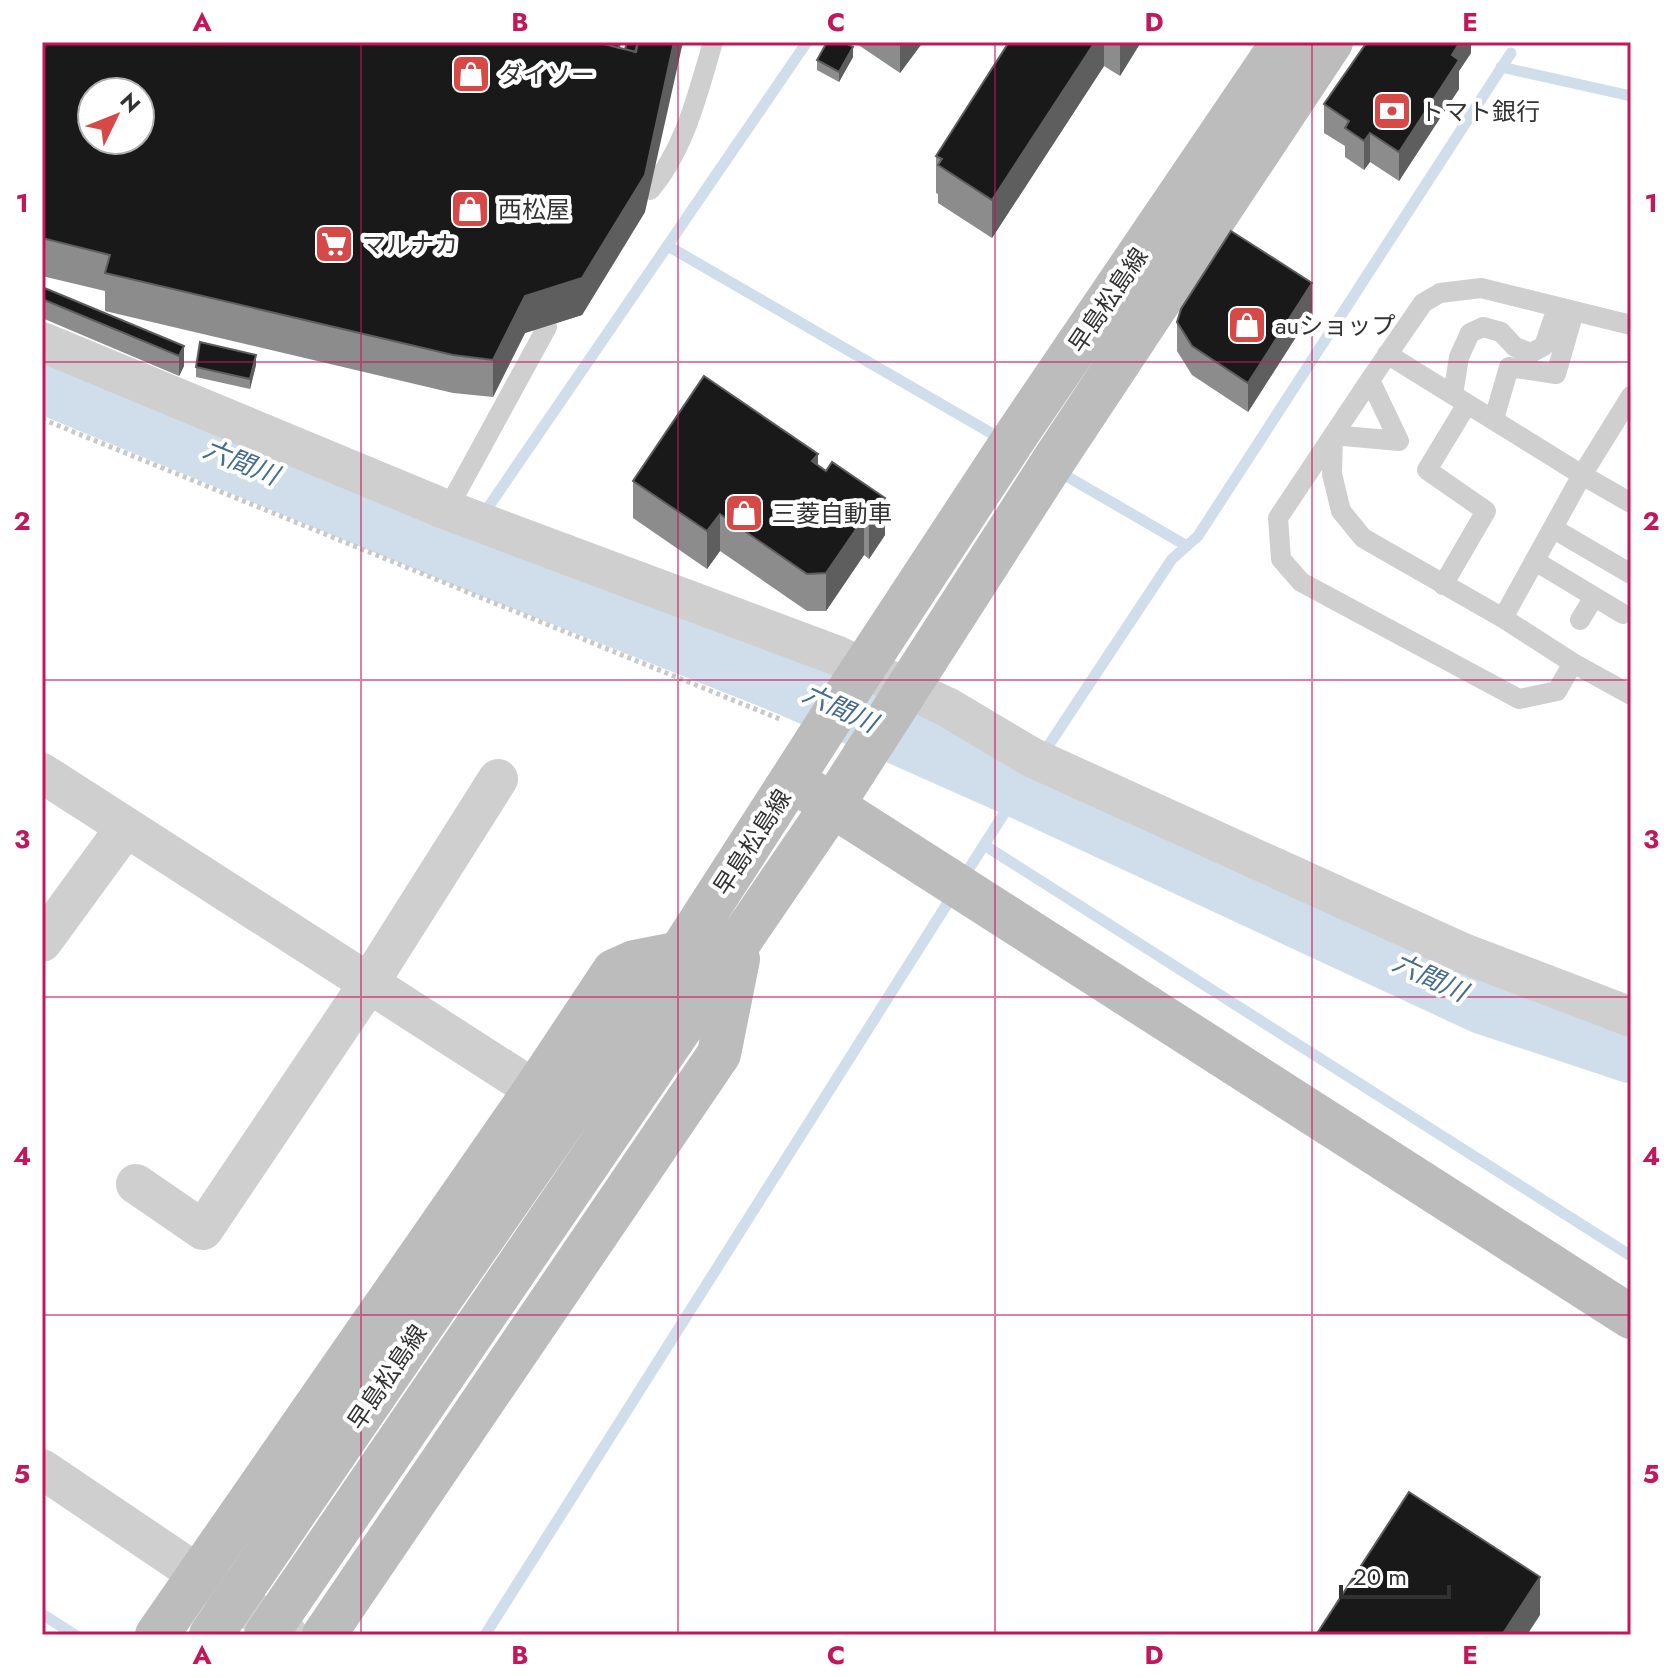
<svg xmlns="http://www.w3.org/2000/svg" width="1673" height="1677" font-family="Jost,'Noto Sans JP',sans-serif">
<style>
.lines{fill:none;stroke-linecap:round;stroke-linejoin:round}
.stream{stroke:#d0deeb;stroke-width:11}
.river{stroke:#d0deeb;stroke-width:64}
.path{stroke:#c9c9c9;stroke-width:5;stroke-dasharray:4 4;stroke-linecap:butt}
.lane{stroke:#cfcfcf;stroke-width:20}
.street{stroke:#cfcfcf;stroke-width:40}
.secondary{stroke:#bcbcbc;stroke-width:44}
.secondary-bridge{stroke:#bcbcbc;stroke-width:44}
.wall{fill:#8c8c8c}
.shaded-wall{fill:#5e5e5e}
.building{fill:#191919;stroke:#5e5e5e;stroke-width:2;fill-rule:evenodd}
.grid{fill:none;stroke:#c2185b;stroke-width:2;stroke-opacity:0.55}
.labels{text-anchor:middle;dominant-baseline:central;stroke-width:8;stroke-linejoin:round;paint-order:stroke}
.poi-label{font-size:24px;fill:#323232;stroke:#fff;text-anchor:start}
.street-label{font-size:24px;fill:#323232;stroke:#fff}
.water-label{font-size:26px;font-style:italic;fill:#466c8e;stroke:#fff}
.neatline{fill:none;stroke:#c2185b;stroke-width:3}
.grid-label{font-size:26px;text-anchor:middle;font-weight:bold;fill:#c2185b}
</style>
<rect width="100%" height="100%" fill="#fff"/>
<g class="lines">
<!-- stream -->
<path class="stream" d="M1501,67l130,29
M668,246l335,194
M1056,470l131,76
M487,509l320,-467
M469,557l6,-18
M984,845l647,411
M963,878l58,-91 151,-228 26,-23 313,-483
M42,1614l33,21
M485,1635l469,-742"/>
<!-- river -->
<path class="river" d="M42,381l427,176 318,126 234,104 462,215 148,49"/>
<!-- path -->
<path class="path" d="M42,419l740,301"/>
<!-- lane -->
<path class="lane" d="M650,190c35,-41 48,-97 63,-148
M1631,325l-150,-37 -41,5 -17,10 -53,77 -92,138 3,41 20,23 218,117 38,-8 16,-28 58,32
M1387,354l195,121 49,28
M1370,380l29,61 -66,-6 -1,39 9,37 22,27 140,80 70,45
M1453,395l6,-38 11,-24 13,-6 18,5 14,15 16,6 13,-7 13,-38
M1494,419l15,-52 47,7 18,-62
M447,510l100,-183
M1554,529l77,45
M1535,561l88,53
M1443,585l43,-74 -59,-41 40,-66
M1503,618l79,-143 49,-79
M1580,620l14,-23"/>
<!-- street -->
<path class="street" d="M42,342l405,168 391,146 109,51 84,50 432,196 168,64
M42,773l493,317
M42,942l84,-115
M136,1184l67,46 166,-247 129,-204
M42,1469l246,166"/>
<!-- secondary -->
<path class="secondary" d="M808,790l823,527
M412,1340l268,-387 173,-269 164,-250 266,-392
M387,1458l445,-652 224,-349 275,-415
M157,1635l378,-545 79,-119 20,-9 46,-9
M324,1635l395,-581 19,-95"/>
<!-- secondary-bridge -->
<path class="secondary-bridge" d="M211,1635l201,-295
M266,1635l121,-177"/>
</g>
<!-- wall -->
<path class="wall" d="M42,42l579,6 24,164 -63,103 -57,18 -32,64 -40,-4 -348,-82v-20l-63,-15z
M850,42v3l3,12 -14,25 -22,-12v-10z
M854,42h69l-23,31z
M1009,42h132l-21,34 -16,-10 -112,172 -54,-35v-9l-2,-1v-37z
M1471,42v11l-12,18v18l-60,92 -29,-19 -6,8 -19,-13v-11l-21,-13v-29z
M42,287l142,59v20l-5,10 -137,-58z
M1312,312l-64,100 -56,-37 -15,-24v-29z
M256,365l-6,24 -54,-12v-10z
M818,465l67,70 -16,24 -5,-4 -38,56h-19l-87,-60 -13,18 -74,-51v-37z"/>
<!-- shaded-wall -->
<path class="shaded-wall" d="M674,42h9l-38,170 -63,103 -57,18 -32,64v-37l32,-64z
M901,42h22l-23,31v-29z
M1095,42h9v24l-112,172v-38z
M1120,42h21l-21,34z
M1460,42h11v11l-12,18v18l-60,92v-29l53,-97z
M853,47v10l-14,25v-10z
M1370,133v29l-6,8v-29z
M1312,283v29l-64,100v-29z
M184,346v20l-5,10v-20z
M256,355v10l-6,24v-10z
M818,454v37l-6,-30z
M885,498v37l-16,24v-37z
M720,514v37l-13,18v-38z
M864,518v37l-38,56v-38z
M1540,1577v38l-13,20h-25z"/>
<!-- building -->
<path class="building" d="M42,42h554l40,10 2,-10h36l-29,133 -63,103 -57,18 -32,64 -40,-5 -348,-82 5,-18 -68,-17zM92,92h48v48h-48z
M597,42h23l-1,6z
M627,42h11l-3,10 -10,-3z
M827,42h19v1l7,4 -14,25 -22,-12z
M1009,42h86l-103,158 -54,-35 4,-6 -6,-3z
M1367,42h93l-8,13 7,5 -60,92 -29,-19 -6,8 -19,-13 4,-7 -25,-17z
M1231,231l81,52 -64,100 -56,-37 -15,-24 4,-13z
M42,287l142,59 -5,10 -137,-57z
M200,342l56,13 -6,24 -54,-12z
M704,376l114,78 -6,7 14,10 6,-9 53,36 -16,24 -5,-4 -38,55 -19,1 -87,-60 -13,17 -74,-50z
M1409,1492l131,85 -38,58h-186z"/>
<!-- grid -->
<path class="grid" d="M361,42v1593M678,42v1593M995,42v1593M1312,42v1593M42,362h1589M42,680h1589M42,997h1589M42,1315h1589"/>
<!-- icons -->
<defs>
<g id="shop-square" transform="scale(2)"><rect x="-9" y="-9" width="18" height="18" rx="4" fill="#d64947" stroke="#fff"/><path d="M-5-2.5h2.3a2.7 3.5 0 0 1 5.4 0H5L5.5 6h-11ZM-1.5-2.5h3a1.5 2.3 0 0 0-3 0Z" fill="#fff"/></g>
<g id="bank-square" transform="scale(2)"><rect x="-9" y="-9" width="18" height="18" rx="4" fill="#d64947" stroke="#fff"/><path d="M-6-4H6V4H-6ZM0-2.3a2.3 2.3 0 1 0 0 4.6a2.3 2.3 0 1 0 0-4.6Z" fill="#fff"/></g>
<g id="supermarket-square" transform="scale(2)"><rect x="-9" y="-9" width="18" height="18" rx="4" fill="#d64947" stroke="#fff"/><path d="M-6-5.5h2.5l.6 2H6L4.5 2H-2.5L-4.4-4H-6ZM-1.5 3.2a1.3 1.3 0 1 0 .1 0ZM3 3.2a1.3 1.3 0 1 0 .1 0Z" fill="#fff"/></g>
</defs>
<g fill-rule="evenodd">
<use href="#shop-square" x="471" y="74"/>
<use href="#bank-square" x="1392" y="111"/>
<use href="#shop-square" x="470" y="209"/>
<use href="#supermarket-square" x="334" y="244"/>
<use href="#shop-square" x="1247" y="325"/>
<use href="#shop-square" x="744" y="513"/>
</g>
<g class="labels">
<!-- poi labels -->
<g class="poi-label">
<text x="499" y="74">ダイソー</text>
<text x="1420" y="111">トマト銀行</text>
<text x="498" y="209">西松屋</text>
<text x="362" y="244">マルナカ</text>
<text x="1275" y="325">auショップ</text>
<text x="772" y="513">三菱自動車</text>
</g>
<!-- street labels -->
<g class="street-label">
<text transform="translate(1108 300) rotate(-56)">早島松島線</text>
<text transform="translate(752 842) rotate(-57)">早島松島線</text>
<text transform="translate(387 1377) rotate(-56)">早島松島線</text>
</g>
<!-- water labels -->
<g class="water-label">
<text transform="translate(241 462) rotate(22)">六間川</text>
<text transform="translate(840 708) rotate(25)">六間川</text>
<text transform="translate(1430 977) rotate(25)">六間川</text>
</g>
</g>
<!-- border -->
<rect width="1673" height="1677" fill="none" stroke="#ffffff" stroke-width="88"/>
<!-- north arrow -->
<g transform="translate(116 116) rotate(47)"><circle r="38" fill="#ffffff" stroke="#adadad" stroke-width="2"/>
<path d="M0-6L14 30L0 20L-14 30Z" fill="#d64947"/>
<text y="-12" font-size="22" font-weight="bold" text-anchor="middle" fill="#323232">N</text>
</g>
<!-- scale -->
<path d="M1341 1585v12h108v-12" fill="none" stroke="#323232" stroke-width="4"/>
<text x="1353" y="1585" font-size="24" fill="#323232" stroke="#ffffff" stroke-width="6" paint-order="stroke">20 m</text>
<rect x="44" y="44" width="1585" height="1589" class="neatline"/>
<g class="grid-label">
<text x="202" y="31">A</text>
<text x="520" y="31">B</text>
<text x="836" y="31">C</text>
<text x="1154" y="31">D</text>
<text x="1470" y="31">E</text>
<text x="22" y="212">1</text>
<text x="1651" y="212">1</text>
<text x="22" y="530">2</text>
<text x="1651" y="530">2</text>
<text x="22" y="848">3</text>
<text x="1651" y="848">3</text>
<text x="22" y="1165">4</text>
<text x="1651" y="1165">4</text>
<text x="22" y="1483">5</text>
<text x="1651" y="1483">5</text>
<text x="202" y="1664">A</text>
<text x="520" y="1664">B</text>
<text x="836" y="1664">C</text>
<text x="1154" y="1664">D</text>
<text x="1470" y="1664">E</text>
</g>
</svg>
